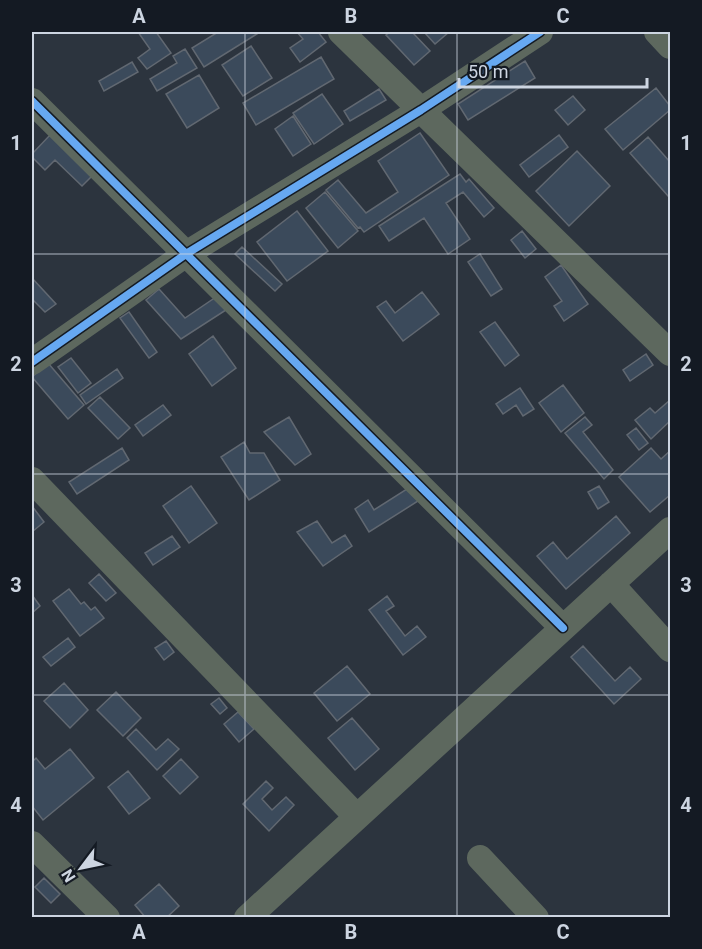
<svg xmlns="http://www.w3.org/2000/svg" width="702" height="949" font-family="Roboto,sans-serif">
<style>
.building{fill:#3b4a5b;stroke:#616871;stroke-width:1.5}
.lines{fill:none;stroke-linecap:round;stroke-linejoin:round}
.street{stroke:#5d685e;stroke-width:26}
.cycleway-casing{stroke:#141a23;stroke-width:11}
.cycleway{stroke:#66a8f1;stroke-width:8}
.grid{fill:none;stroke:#cdd5e1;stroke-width:1.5;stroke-opacity:0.55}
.neatline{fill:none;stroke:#cdd5e1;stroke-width:2}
.grid-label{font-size:20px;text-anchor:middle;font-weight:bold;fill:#cdd5e1}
</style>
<rect width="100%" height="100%" fill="#2c343e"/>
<!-- building -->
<path class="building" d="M138,32h18l15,21 -24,16 -9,-11 12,-9z
M218,32h42l-56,35 -12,-19z
M297,32h21l8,10 -26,20 -10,-14 13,-9z
M390,32h22l18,19 -16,14 -28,-30z
M424,32h25l-14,12z
M251,46l21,32 -29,18 -21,-31z
M185,49l12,19 -40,23 -7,-12 27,-16 -4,-7z
M321,57l13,22 -78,46 -13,-22z
M525,61l10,17 -67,42 -10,-16z
M132,62l6,10 -34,19 -5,-10z
M199,75l20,33 -32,20 -21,-34z
M656,88l14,18v4l-47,40 -18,-21z
M379,89l7,11 -36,21 -6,-10z
M322,94l21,30 -29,20 -21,-31z
M573,96l12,14 -17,15 -13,-15z
M293,116l18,28 -18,12 -18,-27z
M420,133l29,42 -85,57 -4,-5 -2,1 -32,-38 12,-10 28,33 32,-21 -20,-31z
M50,135l42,41 -10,10 -27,-26 -10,10 -13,-13v-3z
M559,135l9,12 -39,30 -9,-12z
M648,137l22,25 -1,35 -39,-44z
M577,151l33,35 -41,40 -33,-35z
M460,174l6,8 3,-3 25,29 -10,9 -21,-25 -17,11 24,36 -22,15 -24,-36 -35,23 -10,-15z
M325,192l33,39 -20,17 -32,-40z
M297,211l31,40 -41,30 -30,-39z
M522,231l14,18 -11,9 -14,-18z
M242,247l40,37 -7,7 -40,-37z
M480,254l22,35 -11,7 -23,-34z
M561,265l27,39 -24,17 -10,-15 8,-5 -17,-24z
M32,278l24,26 -11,8 -13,-13z
M159,289l26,29 34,-23 10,13 -48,31 -35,-39z
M422,292l17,22 -36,27 -26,-34 9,-6 9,12z
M129,312l28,40 -8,6 -29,-40z
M495,322l24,33 -14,11 -25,-34z
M213,336l23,32 -24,18 -23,-32z
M646,354l7,11 -23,16 -7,-11z
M71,358l20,25 -13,10 -20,-26z
M48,363l36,42 -16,14 -36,-42z
M117,369l6,9 -37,26 -6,-9z
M563,385l21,28 -23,19 -22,-29z
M520,388l14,21 -11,7 -7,-11 -13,9 -7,-10z
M100,397l30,31 -12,11 -30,-31z
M669,401l1,2v18l-19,18 -16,-19 15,-12 5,5z
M163,405l8,10 -28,21 -8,-11z
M289,417l22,37 -16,11 -31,-33z
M585,417l7,8 -9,7 30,38 -9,9 -39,-46z
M636,428l12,15 -9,7 -12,-15z
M244,442l6,11h14l16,27 -31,20 -28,-43z
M122,448l7,12 -52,34 -8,-12z
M651,448l10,11 9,-8v44l-20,17 -31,-35z
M191,486l26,37 -28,20 -26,-37z
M599,486l10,16 -11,7 -10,-17z
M410,487l8,14 -49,31 -14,-23 13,-9 6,10z
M32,506l12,16 -12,10z
M616,516l14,17 -64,56 -29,-33 16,-14 14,17z
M317,521l15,22 13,-8 7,11 -29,20 -26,-34z
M172,536l8,11 -27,18 -8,-12z
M99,574l17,19 -10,8 -17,-18z
M69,589l12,15 3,-2 7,8 4,-3 9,11 -24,18 -27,-35z
M32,595l8,11 -8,7z
M387,596l7,10 -8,5 19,25 12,-10 9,11 -23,18 -34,-45z
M68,638l7,9 -24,19 -8,-9z
M166,641l8,11 -10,8 -9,-12z
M583,646l32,35 15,-14 11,12 -27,25 -43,-47z
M347,666l23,28 -33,27 -23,-28z
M64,683l24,27 -18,18 -26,-27z
M116,692l25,26 -18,18 -26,-26z
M219,698l8,10 -7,6 -9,-10z
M238,712l16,17 -15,13 -15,-18z
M352,718l27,31 -24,21 -27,-32z
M136,729l20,21 12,-11 11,10 -22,21 -30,-32z
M70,749l24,29 -51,42 -11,-14v-44l4,-4 9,11z
M181,759l17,18 -18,17 -17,-18z
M128,771l22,27 -21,16 -21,-27z
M266,781l7,7 -11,11 10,11 14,-13 8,8 -25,26 -26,-27z
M44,878l16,16 -9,9 -16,-16z
M159,884l20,22 -13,12h-20l-11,-13z"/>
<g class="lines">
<!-- street -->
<path class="street" d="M341,32l329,321
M657,32l13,14
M32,101l531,527
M32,362l154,-108 235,-144 119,-78
M32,480l325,337
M611,584l59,65
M32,844l75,74
M480,858l56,60
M247,918l423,-388"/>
<!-- cycleway casing -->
<g class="cycleway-casing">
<path id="cycleway" d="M32,101l531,527
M32,362l154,-108 235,-144 119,-78"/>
</g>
<!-- cycleway -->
<use href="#cycleway" class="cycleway"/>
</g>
<!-- grid -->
<path class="grid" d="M245,32v886M457,32v886M32,254h638M32,474h638M32,695h638"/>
<!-- border -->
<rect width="702" height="949" fill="none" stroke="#141a23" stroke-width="66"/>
<!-- north arrow -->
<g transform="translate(81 868) rotate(238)" stroke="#141a23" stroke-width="4.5" paint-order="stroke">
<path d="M0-4.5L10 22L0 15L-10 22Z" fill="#cdd5e1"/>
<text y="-9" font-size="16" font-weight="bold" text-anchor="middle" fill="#cdd5e1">N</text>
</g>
<!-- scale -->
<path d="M459 78v9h188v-9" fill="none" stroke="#cdd5e1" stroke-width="3"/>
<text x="468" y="78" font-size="18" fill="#cdd5e1" stroke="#141a23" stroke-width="4.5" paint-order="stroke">50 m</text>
<rect x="33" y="33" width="636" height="883" class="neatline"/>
<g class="grid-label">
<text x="139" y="23">A</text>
<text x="351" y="23">B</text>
<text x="563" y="23">C</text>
<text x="16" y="150">1</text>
<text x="686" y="150">1</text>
<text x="16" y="371">2</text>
<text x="686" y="371">2</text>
<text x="16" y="592">3</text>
<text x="686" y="592">3</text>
<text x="16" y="812">4</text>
<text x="686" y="812">4</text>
<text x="139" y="939">A</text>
<text x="351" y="939">B</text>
<text x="563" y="939">C</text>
</g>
</svg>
